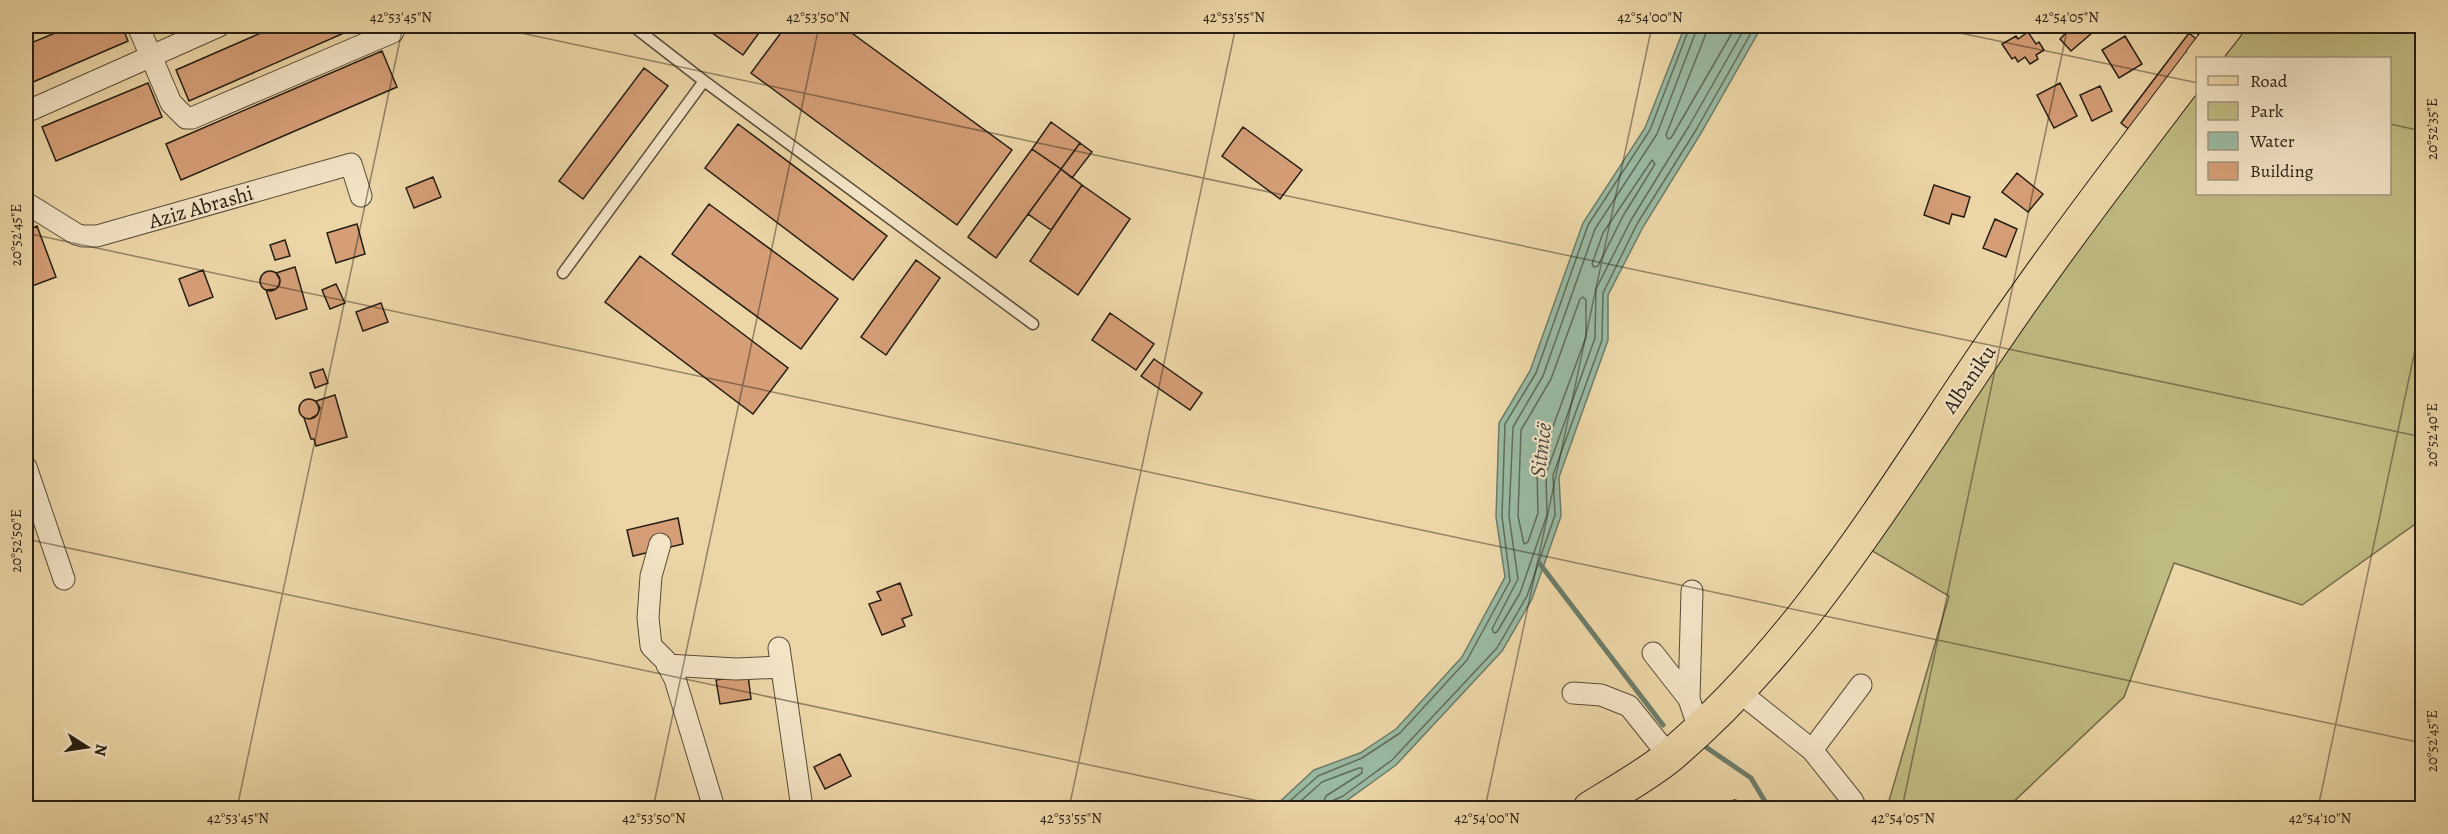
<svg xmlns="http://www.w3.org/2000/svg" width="2448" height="834" font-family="Alegreya,serif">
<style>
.green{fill:#c0bb82;stroke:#736c4a;stroke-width:1.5}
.water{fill:#9abaa3;stroke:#6c7c69;stroke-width:1.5}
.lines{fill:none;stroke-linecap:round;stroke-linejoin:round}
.shore{stroke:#606c5b;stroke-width:1.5}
.stream{stroke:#6c7c69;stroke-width:5}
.building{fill:#d59e77;stroke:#261e13;stroke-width:1.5}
.service-casing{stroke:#584c38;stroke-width:13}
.minor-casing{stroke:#584c38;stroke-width:23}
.primary-casing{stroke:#261e13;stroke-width:35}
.service{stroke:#f3e4c6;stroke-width:10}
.minor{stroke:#f3e4c6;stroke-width:21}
.primary{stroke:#ecd6a7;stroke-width:33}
.ticks{fill:none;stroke:#261e13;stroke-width:1.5;stroke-opacity:0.45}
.labels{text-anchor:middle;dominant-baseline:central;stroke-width:4.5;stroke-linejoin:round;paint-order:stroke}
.street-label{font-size:21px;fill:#261e13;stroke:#f3e4c6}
.water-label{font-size:22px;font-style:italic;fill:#494d3e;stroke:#f3e4c6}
.neatline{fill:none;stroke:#261e13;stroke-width:2}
.ticks-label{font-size:15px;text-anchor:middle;fill:#261e13}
</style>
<rect width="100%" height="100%" fill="#ecd6a7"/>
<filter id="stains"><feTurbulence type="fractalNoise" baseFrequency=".00333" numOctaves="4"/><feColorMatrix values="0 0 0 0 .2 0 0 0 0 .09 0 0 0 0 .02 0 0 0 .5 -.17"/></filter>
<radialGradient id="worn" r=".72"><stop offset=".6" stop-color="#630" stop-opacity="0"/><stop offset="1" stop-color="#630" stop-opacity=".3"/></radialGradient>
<!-- green -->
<path class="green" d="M2234,26h188v493l-120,86 -128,-42 -50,134 -117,111h-116l-3,-4 61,-208 -85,-50 333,-469 1,117h192v-136h-179z"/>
<!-- water -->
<path class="water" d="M1685,26h77l-61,107 -58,94 -35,68v45l-49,137 2,39 -29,83 -30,52 -106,114 -50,36 -17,7h-56l41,-38 46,-17 36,-24 66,-72 43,-80 -9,-60 3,-94 31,-52 53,-148 62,-95z"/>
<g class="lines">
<!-- shore -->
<path class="shore" d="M1698,26l-41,108 -62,95 -52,147 -30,51 -4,89 9,63 -26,50 2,4 3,-1 23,-39 27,-78 -1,-41 49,-136 1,-49 35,-69 58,-94 57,-100
M1707,26l-2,10 -39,99 2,4 3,-1 65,-112
M1652,160l3,4 -32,52 -25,50 -4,1 -2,-3 11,-31z
M1583,297l3,3v37l-49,133 1,43 -10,29 -4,2 -6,-28 3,-86 30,-51 29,-80z
M1282,808l36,-32 44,-18 38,-25 67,-73 43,-79 -8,-65 3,-92 31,-51 52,-148 62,-95 40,-104
M1293,808l29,-26 37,-14h3v5l-36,23 -5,12
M1329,808l3,-7 11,-5 49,-36 105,-112 30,-52 28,-81 -2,-40 49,-135 1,-47 34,-69 59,-94 59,-104"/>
<!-- stream -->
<path class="stream" d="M1540,564l123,161
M1700,743l51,35 18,30"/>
</g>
<!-- building -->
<path class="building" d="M72,26h50l6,15 -102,44v-40z
M277,26h83l-171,75 -13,-31z
M716,26h48l-21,29 -32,-23z
M786,26h56l170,124 -55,75 -206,-152z
M2064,26h21l7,7 -21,18 -11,-12 8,-8z
M2189,26h22l-10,11z
M2028,32l8,12 3,-2 5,8 -8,5 2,4 -8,5 -5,-7 -7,5 -3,-5 -3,2 -10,-15 14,-8 2,3z
M2189,33l11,9 -68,90 -11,-9z
M2125,36l17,28 -23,14 -17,-28z
M382,51l15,36 -216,93 -15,-36z
M644,68l24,18 -85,113 -24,-18z
M148,83l14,34 -106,44 -14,-34z
M2060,83l17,33 -23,12 -17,-33z
M2100,86l12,25 -20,10 -12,-26z
M1051,122l29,21 -19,26 -29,-20z
M738,124l149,112 -34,44 -148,-112z
M1243,127l59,43 -22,29 -58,-43z
M1080,143l12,9 -20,26 -11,-9z
M1032,149l29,20 -65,89 -28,-21z
M1061,169l21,16 -31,45 -23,-16z
M2017,173l26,21 -15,18 -26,-20z
M433,177l8,20 -27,11 -8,-20z
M1082,185l48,34 -52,76 -48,-34z
M1934,185l36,12 -6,20 -12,-3 -3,10 -25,-9z
M709,204l129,95 -37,50 -129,-95z
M1995,219l22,10 -11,28 -23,-9z
M357,224l8,30 -29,9 -9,-30z
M37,226l19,51 -29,11 -1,-57z
M285,240l5,16 -15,4 -5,-15z
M640,256l148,112 -35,46 -148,-112z
M916,260l24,18 -54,77 -25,-18z
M295,267l12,42 -31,10 -10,-29 10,-1 3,-4 1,-5 -4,-7z
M203,270l10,27 -24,9 -10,-27z
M260 281a10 10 0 1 1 20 0a10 10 0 1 1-20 0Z
M336,284l9,19 -15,6 -8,-19z
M381,303l7,19 -25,9 -7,-19z
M1110,313l44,31 -18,26 -44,-30z
M26,332l7,21 -7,3z
M1154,359l48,34 -12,17 -49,-34z
M323,369l5,14 -13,5 -5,-15z
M335,395l12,42 -31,9 -2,-7h-3l-7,-21 6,1 7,-4 3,-7 -4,-7z
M299 409a10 10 0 1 1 20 0a10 10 0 1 1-20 0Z
M678,518l5,26 -50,12 -6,-26z
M900,583l12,32 -10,4 3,7 -23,9 -13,-31 12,-4 -4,-8z
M748,675l3,24 -31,5 -4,-24z
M840,754l11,22 -26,13 -11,-22z
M1734,800l25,5 -1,3h-26z"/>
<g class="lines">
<!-- service casing -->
<g class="service-casing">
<path id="service" d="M633,26l71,55 329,243
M563,273l141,-192"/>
</g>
<!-- minor casing -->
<g class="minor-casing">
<path id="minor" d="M138,26l33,77 15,15h6l201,-86
M26,112l193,-86
M26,203l50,31 7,2h14l254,-72 10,32
M26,467l38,112
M660,544l-9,32 -3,42 3,28 14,14 10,19 39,129
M1692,591l-3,108 10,30
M779,648l23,160
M1653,653l36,46
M667,665l69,4 46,-2
M1737,690l75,60 49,-65
M1573,693l28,2 28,11 40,50
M1812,750l40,50 4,8"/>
</g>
<!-- primary casing -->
<g class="primary-casing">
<path id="primary" d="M2202,58l25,-32
M1590,808c27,-17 57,-33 81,-53 137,-116 227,-275 328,-421 63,-92 131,-180 199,-270"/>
</g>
<!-- service -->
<use href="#service" class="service"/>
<!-- minor -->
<use href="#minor" class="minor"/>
<!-- primary -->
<use href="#primary" class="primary"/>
</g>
<!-- ticks -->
<path class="ticks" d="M488,26l1934,411M1927,26l271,57M2390,124l32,7M26,233l2396,510M26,539l1266,269M237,808l166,-782M653,808l166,-782M1069,808l167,-782M1485,808l167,-782M1902,808l166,-782M2318,808l104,-491"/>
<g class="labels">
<!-- street labels -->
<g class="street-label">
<text transform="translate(201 207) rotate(-16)">Aziz Abrashi</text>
<text transform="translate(1969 379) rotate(-56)">Albaniku</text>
</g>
<!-- water labels -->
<g class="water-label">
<text transform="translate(1541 450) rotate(-83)">Sitnicë</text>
</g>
</g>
<!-- margin -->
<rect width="2448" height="834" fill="none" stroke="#ecd6a7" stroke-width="66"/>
<!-- legend -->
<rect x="2196" y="57" width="195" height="138" fill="#f3e4c6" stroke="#a1957e" stroke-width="1.5"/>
<rect x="2208" y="76" width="30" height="9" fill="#ecd6a7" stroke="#a1957e" stroke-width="1.5"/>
<text x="2250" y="87" font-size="18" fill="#261e13">Road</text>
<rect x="2208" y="102" width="30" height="18" fill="#c0bb82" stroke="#a1957e" stroke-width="1.5"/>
<text x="2250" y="117" font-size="18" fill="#261e13">Park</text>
<rect x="2208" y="132" width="30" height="18" fill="#9abaa3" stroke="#a1957e" stroke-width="1.5"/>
<text x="2250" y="147" font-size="18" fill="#261e13">Water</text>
<rect x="2208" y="162" width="30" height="18" fill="#d59e77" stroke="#a1957e" stroke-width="1.5"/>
<text x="2250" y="177" font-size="18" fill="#261e13">Building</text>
<!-- north arrow -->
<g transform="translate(87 747) rotate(102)" stroke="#f3e4c6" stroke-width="4.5" paint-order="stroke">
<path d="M0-4.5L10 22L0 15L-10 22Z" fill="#261e13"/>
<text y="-9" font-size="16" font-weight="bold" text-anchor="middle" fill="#261e13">N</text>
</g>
<rect x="33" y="33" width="2382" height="768" class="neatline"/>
<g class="ticks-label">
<text x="401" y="22">42°53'45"N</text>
<text x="818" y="22">42°53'50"N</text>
<text x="1234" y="22">42°53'55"N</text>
<text x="1650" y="22">42°54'00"N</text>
<text x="2067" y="22">42°54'05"N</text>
<text transform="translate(2432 129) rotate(-90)" y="5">20°52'35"E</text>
<text transform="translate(16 235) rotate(-90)" y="5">20°52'45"E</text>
<text transform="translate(2432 435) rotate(-90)" y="5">20°52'40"E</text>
<text transform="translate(16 541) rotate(-90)" y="5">20°52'50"E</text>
<text transform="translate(2432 741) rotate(-90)" y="5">20°52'45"E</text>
<text x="238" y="823">42°53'45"N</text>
<text x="654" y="823">42°53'50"N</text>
<text x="1071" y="823">42°53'55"N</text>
<text x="1487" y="823">42°54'00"N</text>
<text x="1903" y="823">42°54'05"N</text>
<text x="2320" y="823">42°54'10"N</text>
</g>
<rect width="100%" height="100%" filter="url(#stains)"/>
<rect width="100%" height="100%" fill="url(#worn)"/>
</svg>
